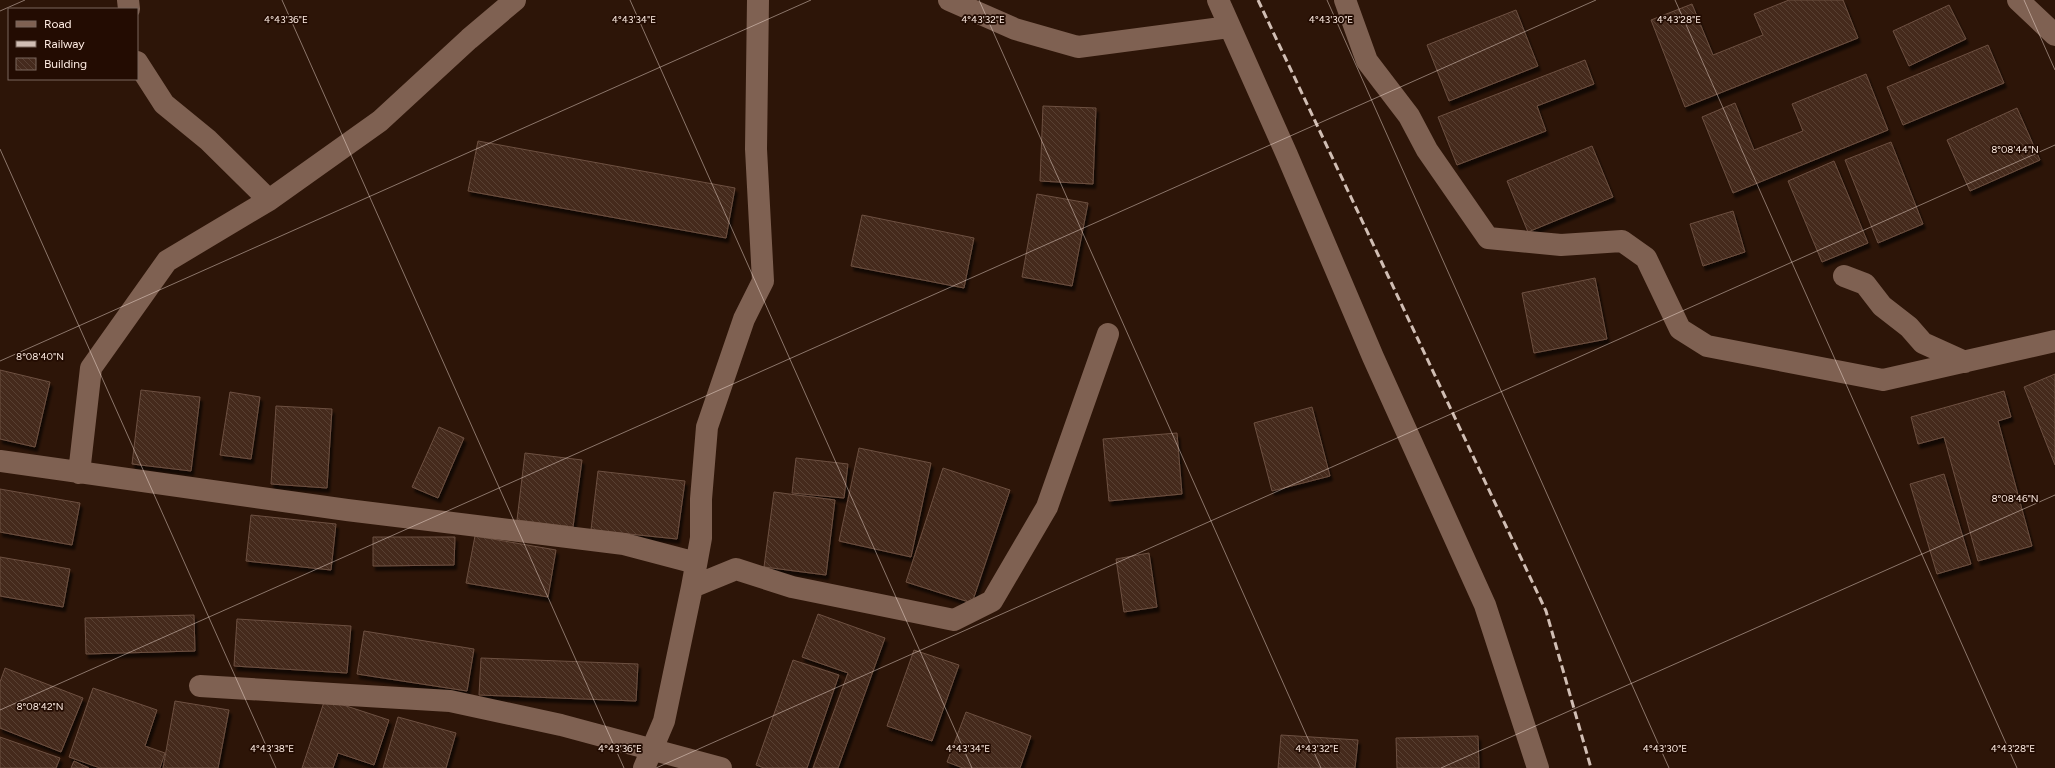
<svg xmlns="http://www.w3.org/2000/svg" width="2055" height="768" font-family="Figtree,sans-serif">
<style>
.building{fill:url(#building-back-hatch);stroke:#6d5041;filter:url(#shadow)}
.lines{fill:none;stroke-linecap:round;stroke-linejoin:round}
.street{stroke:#7f6152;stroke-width:22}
.rail{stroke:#d1beb4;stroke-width:3;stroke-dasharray:8 4;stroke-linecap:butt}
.ticks{fill:none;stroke:#feece3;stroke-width:1;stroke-opacity:0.45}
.ticks-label{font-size:10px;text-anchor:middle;fill:#feece3;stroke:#230c02;stroke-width:3.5;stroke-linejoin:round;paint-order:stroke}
</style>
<defs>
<pattern id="building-back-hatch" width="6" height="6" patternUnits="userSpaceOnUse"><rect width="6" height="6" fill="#452a1d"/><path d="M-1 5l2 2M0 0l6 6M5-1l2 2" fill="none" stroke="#583f33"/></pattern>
<filter id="shadow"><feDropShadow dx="2.5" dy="4.5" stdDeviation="1" flood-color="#0009"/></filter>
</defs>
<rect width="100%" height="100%" fill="#2d1508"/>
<!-- building -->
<path class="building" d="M1789,0h54l15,38 -173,69 -34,-87 41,-16 21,51 50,-20 -9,-21z
M1949,5l17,34 -57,27 -16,-35z
M1516,10l22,56 -89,35 -22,-56z
M1988,45l16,38 -101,42 -16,-38z
M1585,60l9,24 -57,22 9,25 -89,34 -19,-48z
M1866,74l22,56 -155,63 -31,-76 33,-14 19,47 49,-19 -11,-27z
M1043,106l53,2 -3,76 -53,-3z
M2017,108l23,52 -70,31 -23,-51z
M478,141l257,47 -9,50 -258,-47z
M1891,142l32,82 -45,19 -33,-83z
M1592,146l21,51 -85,35 -21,-51z
M1834,161l34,82 -46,19 -34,-81z
M1037,194l51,9 -16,83 -50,-9z
M1733,211l12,41 -42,14 -13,-42z
M862,215l112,23 -10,50 -113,-22z
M1595,278l12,61 -73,14 -12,-60z
M0,370l50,12 -15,65 -35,-8z
M2055,374v91l-31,-78z
M141,390l59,7 -9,74 -59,-7z
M2004,391l7,26 -13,4 34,125 -54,15 -34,-124 -26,7 -7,-27z
M230,392l30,5 -9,62 -31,-4z
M276,406l56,3 -5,79 -56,-4z
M1312,407l18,69 -58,15 -18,-68z
M439,427l25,11 -26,60 -26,-11z
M1177,433l5,61 -73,7 -6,-62z
M859,448l72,15 -20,94 -72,-16z
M525,453l57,7 -9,67 -56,-7z
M796,458l52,6 -4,34 -52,-5z
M943,468l67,22 -38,113 -66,-21z
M598,471l87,10 -8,58 -86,-9z
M1944,474l27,90 -34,10 -27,-90z
M0,489l80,14 -8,42 -72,-13z
M774,492l61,8 -9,75 -62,-8z
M251,515l85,9 -5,46 -85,-9z
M475,536l81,14 -8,47 -82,-14z
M373,537h82l-1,28 -81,1z
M1149,553l8,54 -33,5 -8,-53z
M0,557l70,12 -7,38 -63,-11z
M818,614l67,24 -47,130h-25l35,-95 -46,-16z
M194,615l1,36 -109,3 -1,-36z
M237,619l114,7 -4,47 -113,-7z
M364,631l110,18 -7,42 -110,-17z
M914,650l45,15 -27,76 -45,-15z
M481,658l157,6 -2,37 -157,-6z
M793,660l46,15 -32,93h-43l-8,-3z
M5,668l78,30 -22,54 -61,-24v-46z
M93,688l64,22 -12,36 20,7 -5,15h-60l-31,-11z
M325,699l64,21 -15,45 -36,-12 -5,15h-31z
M175,701l54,9 -11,58h-55z
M966,712l65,24 -11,32h-57l-16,-6z
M398,717l58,16 -10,35h-63z
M1281,735l77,5 -3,28h-77z
M1478,736l1,32h-82l-1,-30z
M0,737l60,21 -4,10h-56z
M74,761l15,7h-18z"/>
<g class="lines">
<!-- street -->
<path class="street" d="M128,0l1,9
M949,0l66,29 63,18 151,-20
M1218,0l69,155 86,202 112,248 53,163
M1345,0l22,61 42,55 18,34 61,88 73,7 61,-4 24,17 34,71 27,17 176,34 172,-39
M2018,0l37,35
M137,62l27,42 44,36 61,60
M1844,276l21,8 17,22 27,21 14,16 42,19
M0,461l347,49 277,34 72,19
M79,473l12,-105 76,-107 102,-61 111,-79 89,-82 46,-39
M692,587l44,-18 56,18 162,33 38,-19 55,-94 61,-173
M200,686l250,15 111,24 160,43
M644,768l20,-47 28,-134 9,-49v-39l6,-72 37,-108 19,-38 -7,-132 2,-149"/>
<!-- rail -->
<path class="rail" d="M1258,0l288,611 45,157"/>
</g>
<!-- ticks -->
<path class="ticks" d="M282,0l342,768M630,0l342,768M979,0l342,768M1327,0l342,768M1675,0l342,768M2024,0l31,70M0,11l25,-11M0,149l276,619M0,361l811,-361M0,710l1596,-710M656,768l1399,-623M1441,768l614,-273"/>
<g class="ticks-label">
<text x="286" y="23">4°43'36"E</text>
<text x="634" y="23">4°43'34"E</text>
<text x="983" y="23">4°43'32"E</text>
<text x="1331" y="23">4°43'30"E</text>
<text x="1679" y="23">4°43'28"E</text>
<text x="2015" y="153">8°08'44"N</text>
<text x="40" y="360">8°08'40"N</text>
<text x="2015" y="502">8°08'46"N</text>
<text x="40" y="710">8°08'42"N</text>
<text x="272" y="752">4°43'38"E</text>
<text x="620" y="752">4°43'36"E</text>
<text x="968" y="752">4°43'34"E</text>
<text x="1317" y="752">4°43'32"E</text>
<text x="1665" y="752">4°43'30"E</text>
<text x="2013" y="752">4°43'28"E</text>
</g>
<!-- legend -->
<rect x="8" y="8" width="130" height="72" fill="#230c02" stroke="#7b665c"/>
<rect x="16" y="21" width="20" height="6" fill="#7f6152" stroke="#7b665c"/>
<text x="44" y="28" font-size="12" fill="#feece3">Road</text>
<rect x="16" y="41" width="20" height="6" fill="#d1beb4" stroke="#7b665c"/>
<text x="44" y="48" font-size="12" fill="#feece3">Railway</text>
<rect x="16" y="58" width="20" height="12" fill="url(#building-back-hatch)" stroke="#7b665c"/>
<text x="44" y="68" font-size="12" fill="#feece3">Building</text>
</svg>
